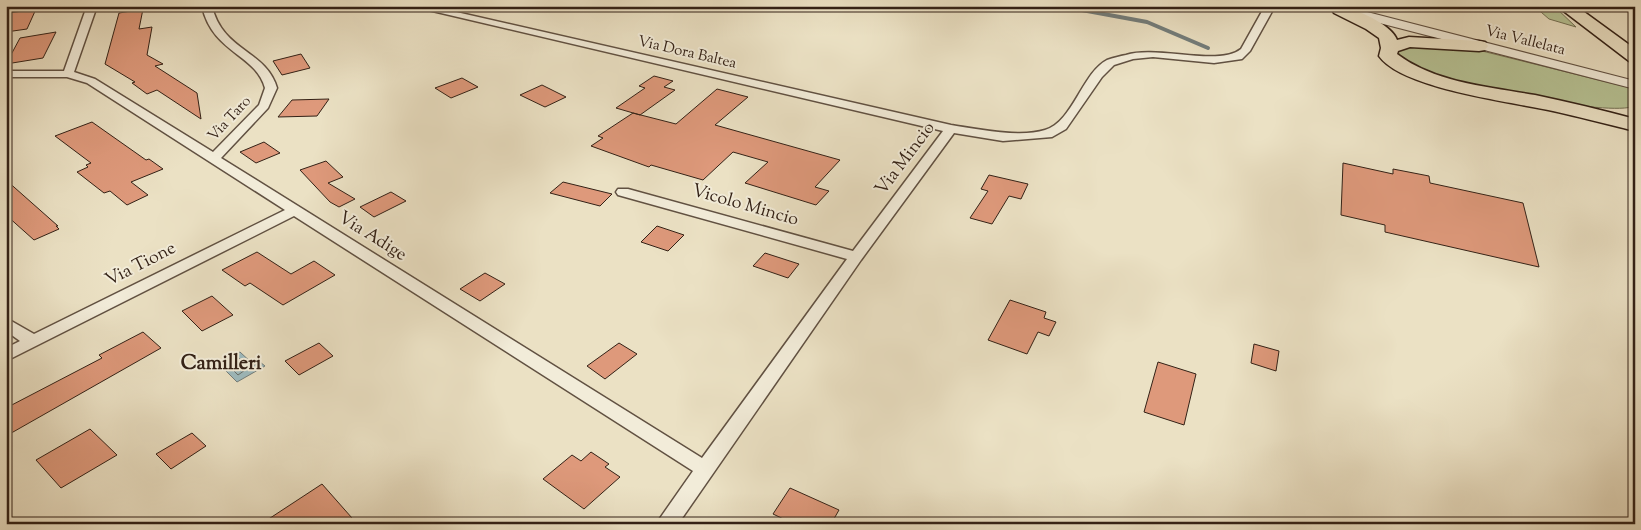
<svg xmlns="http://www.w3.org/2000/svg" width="1641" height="530" font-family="'Sorts Mill Goudy',serif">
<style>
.green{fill:#b7c395;stroke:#757256}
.water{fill:#9ebbbf;stroke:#737d7b}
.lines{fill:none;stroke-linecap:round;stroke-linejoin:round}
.shore{stroke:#686e6a;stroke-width:1}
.stream{stroke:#737d7b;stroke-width:4}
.building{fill:#de997b;stroke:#332116}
.minor-casing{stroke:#615142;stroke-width:3}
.tertiary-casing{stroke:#615142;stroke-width:2}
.trunk-casing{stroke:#332116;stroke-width:3}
.minor{fill:#f2ecd9;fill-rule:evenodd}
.tertiary{fill:#f2ecd9;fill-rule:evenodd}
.trunk{fill:#ebe1c4;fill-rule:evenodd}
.labels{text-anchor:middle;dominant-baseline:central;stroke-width:4;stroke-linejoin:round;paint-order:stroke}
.far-street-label{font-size:15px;fill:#332116;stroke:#f2ecd9}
.street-label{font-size:18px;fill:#332116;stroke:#f2ecd9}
.quarter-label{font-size:20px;font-weight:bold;fill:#332116;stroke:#f2ecd9}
</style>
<rect width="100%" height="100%" fill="#ebe1c4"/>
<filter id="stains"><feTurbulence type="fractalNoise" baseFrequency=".004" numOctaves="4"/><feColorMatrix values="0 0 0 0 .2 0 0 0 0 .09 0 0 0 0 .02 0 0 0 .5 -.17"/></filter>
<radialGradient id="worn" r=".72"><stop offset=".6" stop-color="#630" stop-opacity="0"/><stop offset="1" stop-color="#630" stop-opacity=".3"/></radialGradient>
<!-- green -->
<path class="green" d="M1534,6h20l22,21 -27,-8z
M1404,46l70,3 161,40v17c-27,11 -176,-20 -206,-33 -11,-5 -26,-10 -31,-21z"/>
<!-- water -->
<path class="water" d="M240,352l14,13 6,-3 5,4 -28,16 -19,-19z"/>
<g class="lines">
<!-- shore -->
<path class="shore" d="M239,358l9,10 -10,7 -10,-10z"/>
<!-- stream -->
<path class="stream" d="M1060,6l87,16 61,26"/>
</g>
<!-- building -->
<path class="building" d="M36,9l-9,20 -21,3v-13l3,-6z
M143,9l-4,20 13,-2 -5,28 16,9 -8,2 42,27 4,26 -44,-29 -10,4 -15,-11 3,-1 -30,-18 14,-51z
M56,32l-13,26 -37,6 14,-26z
M301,54l9,14 -28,7 -9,-14z
M654,76l19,5 -9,6 11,3 -35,25 -24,-7 29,-20 -6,-2z
M462,78l16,9 -27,11 -16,-10z
M542,85l24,12 -21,10 -25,-12z
M717,89l31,8 -33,28 125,35 -25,27 14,4 -13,14 -71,-22 23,-21 -35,-10 -30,28 -52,-15 -2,2 -58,-21 12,-8 -5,-2 35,-23 43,11z
M329,99l-12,17 -39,1 14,-17z
M92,122l54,38 3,-1 14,10 -32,13 17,13 -21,10 -17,-14 -6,2 -27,-21 11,-5 -2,-2 5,-2 -36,-27z
M264,142l16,11 -24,10 -16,-11z
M326,161l17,16 -15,6 27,16 -16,8 -9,-5 -30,-32z
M1343,163l50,11v-5l36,7 1,7 93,20 16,64 -154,-35v-7l-44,-10z
M989,175l39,9 -7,15 -12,-3 -17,28 -22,-6 18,-27 -7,-2z
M6,180l52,46h-2l3,3 -25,11 -28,-25z
M563,182l49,12 -12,12 -50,-13z
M391,192l15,9 -32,16 -14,-10z
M657,226l27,9 -16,16 -27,-9z
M257,252l34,22 23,-13 21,14 -52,30 -33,-22 -5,3 -23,-16z
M765,253l34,11 -11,14 -35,-12z
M485,273l20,11 -25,17 -20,-12z
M212,296l21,19 -31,16 -20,-20z
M1010,300l36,12 -2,6 12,4 -7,14 -11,-4 -11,22 -39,-14z
M143,332l18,16 -155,88v-28l96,-50 -3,-3z
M319,343l14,13 -34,19 -14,-14z
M619,343l18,11 -32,25 -18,-13z
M1254,344l25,7 -3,20 -25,-8z
M1158,362l38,12 -12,51 -40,-13z
M90,429l27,26 -56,33 -25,-28z
M192,433l14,13 -35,23 -15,-15z
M591,452l18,12 -4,3 15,10 -36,32 -41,-30 29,-24 9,6z
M322,484l30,34 -8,6h-83z
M790,488l49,22 -8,14h-37l-21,-10z"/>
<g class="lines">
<!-- minor casing -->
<g class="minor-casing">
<path id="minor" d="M87,6h10l-23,66 21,7 118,73 46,-47 6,-17c-9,-34 -53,-35 -63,-82h10c10,45 54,44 65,82l-9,20 -47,50 481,300 145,-199 -229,-64 -2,-3 2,-3h10l225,62 90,-120 -532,-125h19l521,119c26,4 69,13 94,5 28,-8 37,-57 62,-70 6,-2 13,-4 19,-5 31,-10 93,12 115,-6l24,-43h10l-25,45 -8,8 -28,4 -61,-6 -20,2 -19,6 -12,12 -36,52 -14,8 -49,4 -49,-8 -93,127 -183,264h-22l37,-53 -399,-255 -288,145v-13l14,-7 -14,-10v-13l28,16 251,-124 -198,-127 -20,-6h-61v-6h58z"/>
</g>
<!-- tertiary casing -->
<g class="tertiary-casing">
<path id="tertiary" d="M1323,6h21l291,75v8l-310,-80z"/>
</g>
<!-- trunk casing -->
<g class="trunk-casing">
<path id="trunk" d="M1336,6c15,0 56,18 61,34l12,-3 70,4 6,1 3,4 -3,4 -6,1 -69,-4 -12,4 -1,3c38,29 93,33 138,41 33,7 67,15 100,24v12c-28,-7 -55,-14 -82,-20 -40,-9 -151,-22 -174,-55l2,-8 -2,-10 -13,-9 -32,-16 -2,-3z
M1557,6h19l59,43v13l-6,-1z"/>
</g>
<!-- minor -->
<use href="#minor" class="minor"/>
<!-- tertiary -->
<use href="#tertiary" class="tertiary"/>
<!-- trunk -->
<use href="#trunk" class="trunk"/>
</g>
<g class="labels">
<!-- far-street labels -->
<g class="far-street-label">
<text transform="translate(1525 41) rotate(14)">Via Vallelata</text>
<text transform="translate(687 53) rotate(13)">Via Dora Baltea</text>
<text transform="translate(230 119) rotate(-47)">Via Taro</text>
</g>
<!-- street labels -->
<g class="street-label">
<text transform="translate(906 159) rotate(-53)">Via Mincio</text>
<text transform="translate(745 206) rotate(16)">Vicolo Mincio</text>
<text transform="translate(372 237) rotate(32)">Via Adige</text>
<text transform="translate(141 265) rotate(-27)">Via Tione</text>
</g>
<!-- quarter labels -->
<g class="quarter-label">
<text x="221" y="364">Camilleri</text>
</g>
</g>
<!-- margin -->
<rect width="1641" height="530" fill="none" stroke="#ebe1c4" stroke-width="25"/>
<rect x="8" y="8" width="1626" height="515" fill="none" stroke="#332116" stroke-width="2.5"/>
<rect x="12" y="12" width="1616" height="505" fill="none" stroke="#332116"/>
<rect width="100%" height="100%" filter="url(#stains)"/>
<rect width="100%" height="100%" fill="url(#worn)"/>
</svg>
